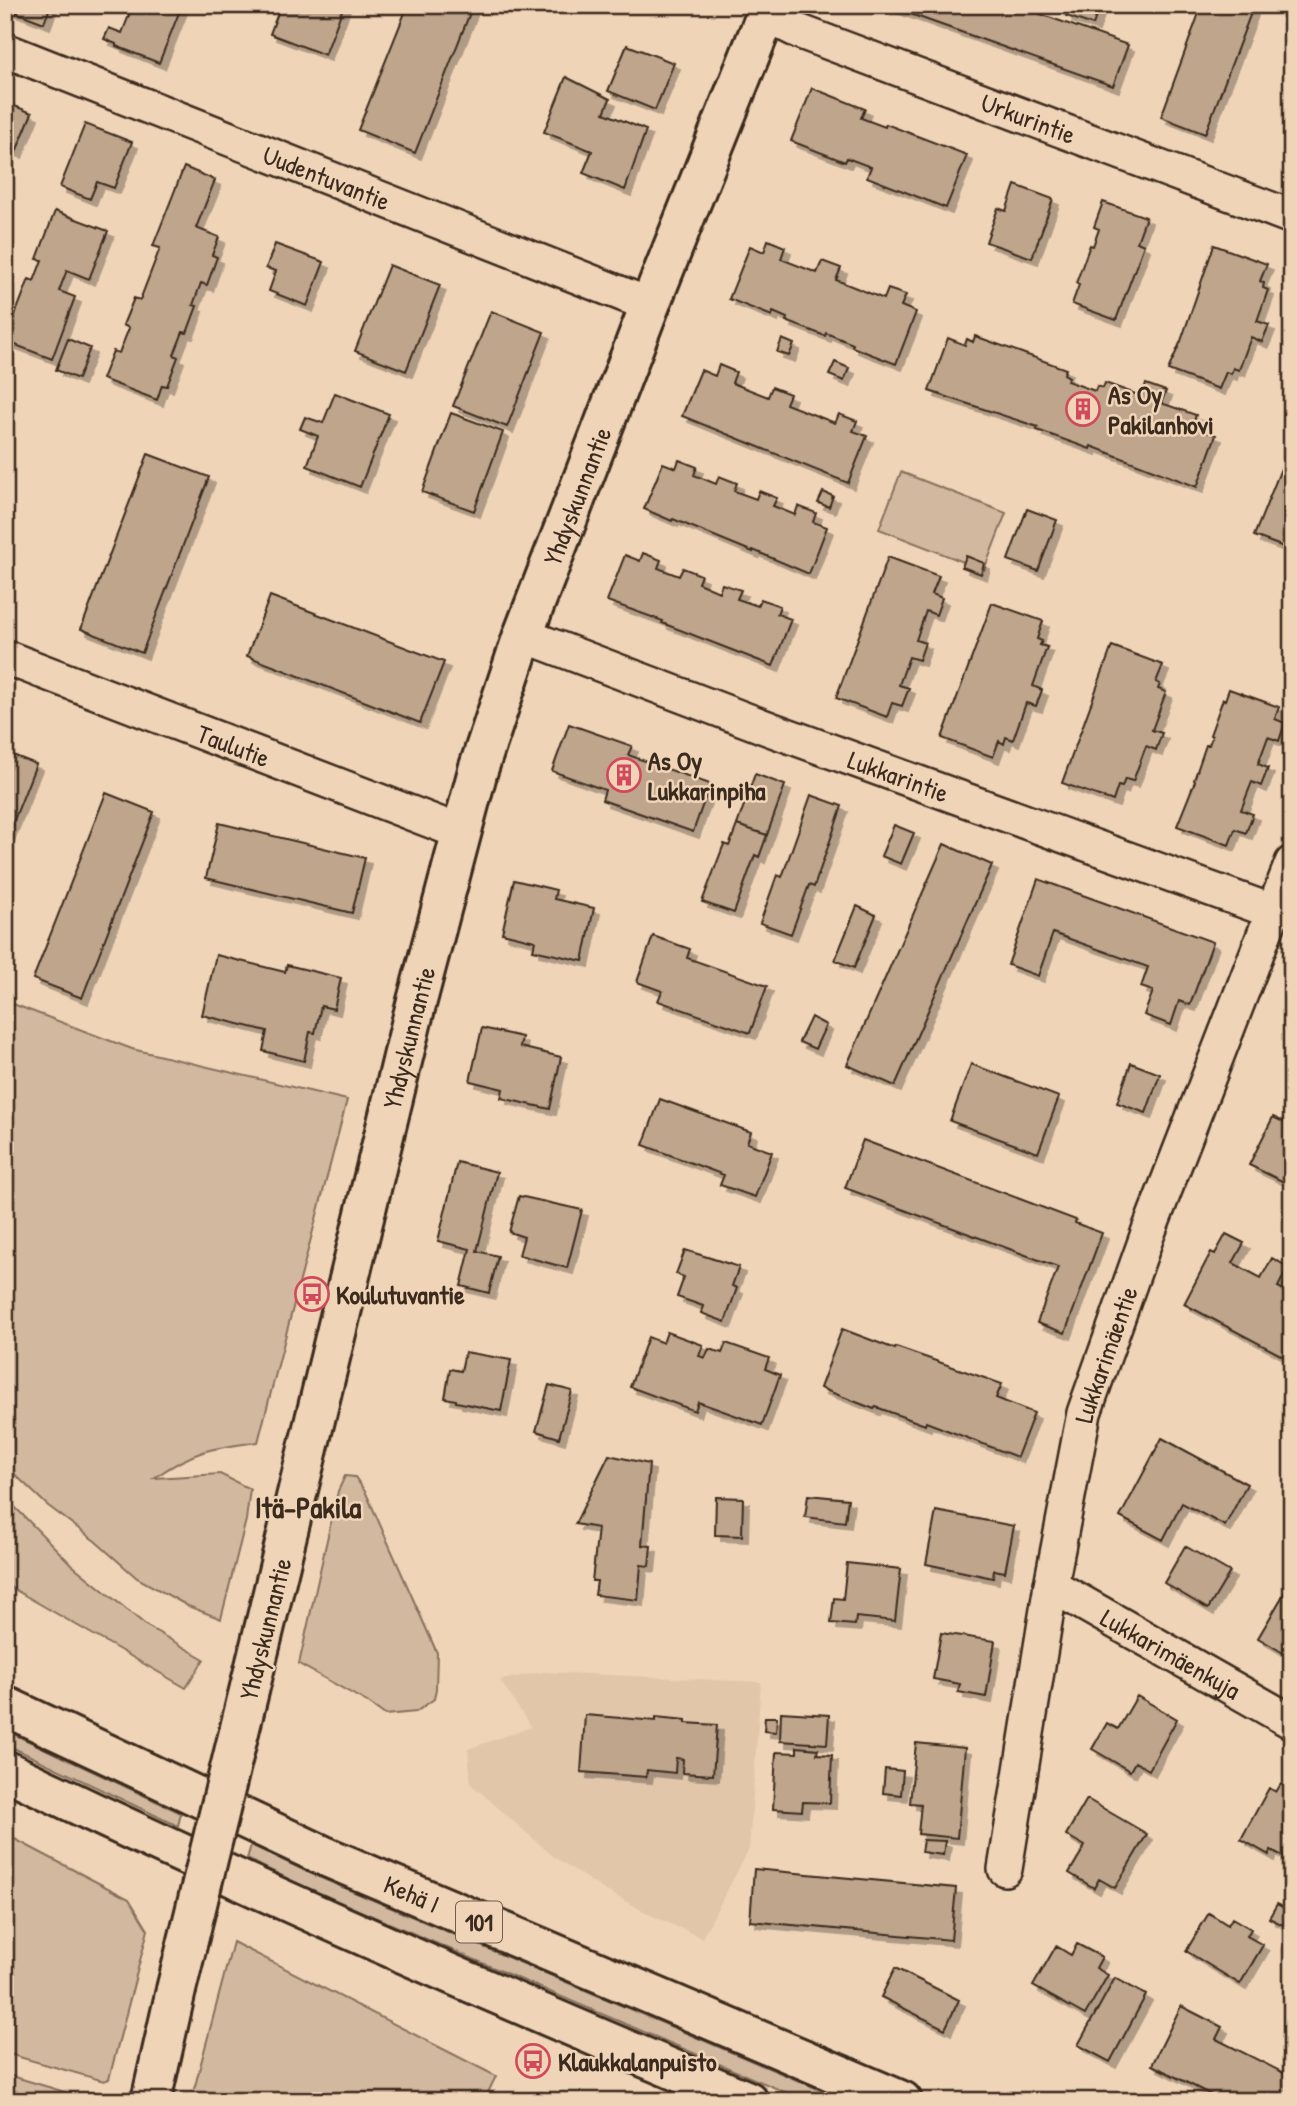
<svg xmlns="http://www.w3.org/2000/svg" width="1297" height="2106" font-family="'Patrick Hand',sans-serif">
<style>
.built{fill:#e1c6aa}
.green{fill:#d2b89e;stroke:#86715e;stroke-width:2}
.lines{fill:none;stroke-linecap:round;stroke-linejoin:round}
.stream{stroke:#7c6856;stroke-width:10}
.building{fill:#bea58c;stroke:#3b2a1e;stroke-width:2;filter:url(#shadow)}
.minor-casing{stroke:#3b2a1e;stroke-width:38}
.secondary-casing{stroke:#3b2a1e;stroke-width:44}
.trunk-casing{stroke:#3b2a1e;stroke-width:44}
.minor{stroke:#f0d4b7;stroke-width:33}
.secondary{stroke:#f0d4b7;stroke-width:38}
.trunk{stroke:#f0d4b7;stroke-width:38}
.secondary-bridge-casing{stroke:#3b2a1e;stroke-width:44;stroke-linecap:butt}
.secondary-bridge{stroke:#f0d4b7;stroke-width:38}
.labels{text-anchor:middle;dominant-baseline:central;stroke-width:5;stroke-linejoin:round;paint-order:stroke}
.shield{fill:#f0d4b7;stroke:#715d4c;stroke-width:2}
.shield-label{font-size:24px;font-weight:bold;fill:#3b2a1e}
.street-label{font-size:26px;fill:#3b2a1e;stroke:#f0d4b7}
.poi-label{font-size:26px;font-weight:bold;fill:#3b2a1e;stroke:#f0d4b7;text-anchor:start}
.quarter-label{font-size:30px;font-weight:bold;fill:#3b2a1e;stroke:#f0d4b7}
</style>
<defs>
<filter id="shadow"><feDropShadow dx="6" dy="6" stdDeviation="0" flood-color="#0004"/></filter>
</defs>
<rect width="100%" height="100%" fill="#f0d4b7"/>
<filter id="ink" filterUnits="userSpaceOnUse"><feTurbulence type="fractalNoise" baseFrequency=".0143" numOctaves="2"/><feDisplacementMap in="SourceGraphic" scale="14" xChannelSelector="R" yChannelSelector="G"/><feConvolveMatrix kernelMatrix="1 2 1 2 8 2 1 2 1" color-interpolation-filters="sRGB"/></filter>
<g filter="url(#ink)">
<!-- built -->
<path class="built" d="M543,1672l218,10 -12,167 -47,89 -51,-23 -50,-27 -48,-32 -82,-72 -3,-35 63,-22 -31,-47z"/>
<!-- green -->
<path class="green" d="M901,472l105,41 -22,57 -105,-41z
M5,1001l127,48 215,51 -89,342c-46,6 -64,8 -104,36l66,-4 30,15 -4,31 -25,99 -33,-13 -51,-28 -42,-37 -48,-36 -42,-40z
M345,1476l10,1 11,16 71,160 -1,36 -2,10 -18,13 -31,3 -18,-13 -68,-38 39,-173z
M5,1497l67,68 75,61 57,33 -18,29 -181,-104z
M5,1730l176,83 -3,13 -173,-82z
M5,1834l124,65 19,31 -39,149 -5,2 -99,-28z
M251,1845l63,30 532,226h-40l-497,-212 -62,-30z
M233,1942l263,134 -12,25h-293z
M5,2074l90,27h-90z"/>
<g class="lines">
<!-- stream -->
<path class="stream" d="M540,2096l15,5"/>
</g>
<!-- building -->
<path class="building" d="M5,5h46l-7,18 -39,-15z
M133,5h49l-23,58 -43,-17v-2l-12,-5 5,-11 13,5z
M281,5h63l-19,50 -55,-21z
M408,5h65l-58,148 -57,-23z
M885,5h130l113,40 -15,41z
M1070,5h14l14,5 -5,15 -27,-9z
M1202,5h38l12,5 -47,124 -44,-17z
M627,45l47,18 -19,47 -47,-19z
M566,77l44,22 -6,14 42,17 -21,60 -42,-17 9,-22 -48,-19z
M812,88l53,21 -4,9 24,9 1,-3 81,31 -21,53 -79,-31 4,-10 -24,-9 -2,4 -54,-21z
M5,102l27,11 -16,39 -11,-4z
M85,124l47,18 -18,46 -17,-6 -7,17 -30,-12z
M184,167l31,13 -19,48 23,9 -7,18 5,2 -10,28 -6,-2 -8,22 4,1 -10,27 -4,-1 -9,23 4,2 -11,29 -5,-1 -5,15 -55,-21 11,-28 6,2 10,-25 -6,-3 11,-27 6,2 20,-52 -7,-2z
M1015,185l38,14 -21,59 -46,-16 12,-34 8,3z
M1103,202l43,15 -9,25 7,3 -28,75 -44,-16 7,-19 -3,-2 14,-38 3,1 6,-17 -5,-2z
M55,211l53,20 -19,48 -22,-9 -8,21 16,6 -23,62 -47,-18 24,-62 5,2 8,-21 -5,-1z
M768,240l17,7 -4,12 36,14 5,-12 19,7 -5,12 48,19 4,-10 18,6 -5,11 15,6 -20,52 -44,-17 1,-3 -27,-11 -1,3 -39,-15 1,-3 -14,-6 -1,4 -43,-17 21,-53 14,6z
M275,244l49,18 -17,44 -38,-15 7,-20 -10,-3z
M1214,245l53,19 -7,17 4,2 -1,5 5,2 -11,31 12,4 -7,17 -11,-5 -12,33 -6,-2 -2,6 -5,-2 -7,17 -51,-19 13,-29z
M389,265l51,20 -34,86 -51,-20z
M491,311l53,21 -37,95 -54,-21z
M975,336l91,33 -2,5 5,3 -2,4 28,10 2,-5 6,2 2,-5 36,13 5,-12 20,7 -5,12 35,12 -2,6 6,2 -2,6 18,6 -19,52 -106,-41 -1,3 -53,-19 1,-3 -109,-36 19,-53 17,7 2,-6 6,3z
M68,339l22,9 -12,31 -22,-9z
M782,339l12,5 -5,12 -12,-4z
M835,362l14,6 -5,13 -15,-6z
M719,365l17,7 -4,11 36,14 4,-10 18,7 -4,10 49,19 4,-9 18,7 -4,10 14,5 -19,47 -166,-67 19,-46 14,6z
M335,393l54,21 -29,73 -53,-21 11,-30 -18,-7 5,-12 18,6z
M451,413l52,19 -29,79 -52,-19z
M1292,441v109l-38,-14z
M148,454l61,23 -67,176 -61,-24z
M679,460l18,7 -3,8 22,9 3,-8 18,7 -3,8 22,8 3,-8 18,7 -4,8 22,9 3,-9 18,7 -3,9 14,5 -18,47 -56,-24v2l-80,-33 -1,2 -28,-12 19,-46 13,5z
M823,492l10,4 -4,11 -11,-4z
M1027,509l30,11 -19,51 -30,-11z
M643,553l18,7 -3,8 21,8 4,-8 18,7 -3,8 21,9 3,-8 19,6 -4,9 21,7 3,-7 19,7 -3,8 14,5 -18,47 -111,-43 1,-2 -56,-20 18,-46 15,6z
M966,556l18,7 -3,11 -19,-7z
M888,557l51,19 -7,18 10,4 -6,17 -10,-4 -10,29 9,3 -6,17 -10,-3 -10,28 10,3 -7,18 -10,-3 -5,14 -51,-19z
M270,596l174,66 -24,61 -173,-67z
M992,603l51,18 -6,18 5,2 -2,4 7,2 -14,39 9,4 -6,16 -10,-3 -13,37 -7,-3 -2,7 -5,-3 -6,16 -51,-19z
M1112,646l51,19 -7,17 4,2 -2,5 8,3 -14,38 10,3 -6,17 -10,-4 -13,35 -8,-2 -3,8 -4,-1 -5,15 -51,-18z
M1229,689l50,18 -4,12 10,4 -6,18 -11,-4 -10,27 10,4 -7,18 -9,-4 -11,28 12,4 -7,19 -11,-4 -6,16 -52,-19 18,-45 -1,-1 12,-35h3l3,-9 -2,-1 13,-36 2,1z
M569,724l63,22 -4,9 82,29 -17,48 -91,-32 3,-10 -53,-19z
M5,752l31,12 -31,79z
M755,774l30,11 -18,50 -30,-10z
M106,793l48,19 -72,186 -49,-19z
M811,795l31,11 -28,81 -5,-2 -18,49 -31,-11 17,-48 5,2z
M219,823l146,35 -13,55 -146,-35z
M737,825l30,10 -8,22 -4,-2 -21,58 -32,-11 22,-58 5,2z
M894,825l20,8 -13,31 -20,-8z
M944,844l48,21 -97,221 -48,-21z
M1038,879l175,63 -23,63 -11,-4 -8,24 -27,-10 9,-24 -12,-4 7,-20 -95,-34 -15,43 -30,-11z
M514,880l42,10 -2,9 40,9 -11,53 -50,-11 2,-9 -33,-8z
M857,906l19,9 -22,53 -19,-8z
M653,936l37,13 -3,9 80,28 -17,47 -92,-32 4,-10 -25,-9z
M216,955l69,17 2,-7 54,13 -7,31 -13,-3 -6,27 -5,-1 -6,29 -41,-10 4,-20 -65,-16z
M811,1017l15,8 -11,24 -16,-7z
M482,1028l40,9 -2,10 41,10 -11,52 -49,-11 2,-9 -33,-8z
M1131,1063l29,11 -14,39 -29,-10z
M971,1064l88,33 -21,56 -88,-32z
M660,1099l91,33 -4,11 25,9 -17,45 -35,-12 4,-10 -81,-30z
M1273,1117l19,9v60l-43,-21z
M863,1140l213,80 -1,3 27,10 -37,100 -28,-10 21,-56 -213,-79z
M457,1162l40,10 -20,79 21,5 -9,37 -28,-7 9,-37 -32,-8z
M519,1196l63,14 -15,58 -48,-13 5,-18 -15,-5z
M1226,1234l18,9 -11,20 28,15 11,-20 16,9 -10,20 14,7v67l-108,-57 27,-52 4,2z
M685,1250l54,17 -7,19 5,2 -12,34 -24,-9 2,-7 -26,-9 7,-20 -8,-3z
M842,1329l53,20 1,-2 106,37 -6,14 38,15 -17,44 -91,-35 -1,3 -49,-18 -2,2 -54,-21z
M667,1332l36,13 -4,11 6,2 4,-9 13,4 4,-10 43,15 -4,11 15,6 -18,50 -64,-23 -3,9 -65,-24 18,-50 15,6z
M465,1352l46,8 -10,51 -45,-9v-2l-11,-2 5,-29 11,2z
M549,1385l23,6 -13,47 -23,-7z
M1162,1438l85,46 -22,42 -43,-23 -19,37 -43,-23z
M609,1455l40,9 -7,81 9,1 -2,20 -8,-1 -3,35 -43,-5 2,-14h-5l6,-53 -23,-4z
M808,1495l40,4 -3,23 -40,-5z
M716,1497l27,1 -1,38 -27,-1z
M936,1511l78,15 -9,46 -11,-2 -1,8 -67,-14z
M1185,1546l45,26 -22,37 -44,-26z
M847,1563l54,6 -6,52 -39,-4 -1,8 -24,-2 3,-25 9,1z
M1292,1580v78l-34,-20z
M941,1633l54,8 -9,56 -28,-5 2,-8 -27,-5z
M1137,1696l40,23 -28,51 -14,-8 -5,9 -38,-22 15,-26 11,6z
M781,1712l48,3 -2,29 -47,-3z
M585,1715l71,6v-4l30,3v3l31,2 -4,50 -31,-2 1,-14 -7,-1 -1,15 -28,-3 -1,7 -65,-5z
M765,1717h12l-1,15 -12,-1z
M916,1743l49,5 -8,90 -39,-4 3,-30 -11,-1z
M797,1747l21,2 -1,5 15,1 -2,48 -27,-1 -1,9 -29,-2 3,-57 21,1z
M885,1769l18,2 -2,24 -18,-2z
M1281,1784l11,6v71l-21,-11 -2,5 -28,-16 28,-51 7,4z
M1087,1799l60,35 -32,54 -16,-9 -5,9 -25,-15 16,-27 -19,-11z
M923,1840l22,1 -2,14 -22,-3z
M754,1869l202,19 -5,52 -201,-19z
M1277,1904l15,8 -7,14 -16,-8z
M1209,1913l19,12 4,-7 19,11 -4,7 16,9 -23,39 -54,-33z
M1077,1944l25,13 -6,11 12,7 -23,40 -52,-29 23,-40 15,9z
M895,1968l64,32 -14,29 -64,-32z
M1115,1978l31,17 -36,67 -32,-17z
M1181,2006l41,21 -6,12 76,38v24h-69l-71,-36z"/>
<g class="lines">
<!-- minor casing -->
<g class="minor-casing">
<g id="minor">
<path id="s1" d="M766,15l32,16 494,186"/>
<path id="s2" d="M5,50l645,255"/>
<path id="s3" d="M523,635l247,94 504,183"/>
<path id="s4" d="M5,657l455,175"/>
<path id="s5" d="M1051,1585l241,137"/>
<path id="s6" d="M1005,1869l46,-284 33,-172 64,-180 144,-370"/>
</g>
</g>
<!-- secondary casing -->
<g class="secondary-casing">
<g id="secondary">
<path id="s7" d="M270,1605l143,-589 65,-246 45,-135 127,-330 120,-300"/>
<path d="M151,2101l25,-111"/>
</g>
</g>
<!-- trunk casing -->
<g class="trunk-casing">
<g id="trunk">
<path id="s8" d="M5,1706l317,149 580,246"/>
<path d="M5,1770c244,118 493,226 743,331"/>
</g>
</g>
<!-- minor -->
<use href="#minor" class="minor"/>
<!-- secondary -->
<use href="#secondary" class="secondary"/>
<!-- trunk -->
<use href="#trunk" class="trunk"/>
<!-- secondary-bridge casing -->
<g class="secondary-bridge-casing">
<path id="secondary-bridge" d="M176,1990l94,-385"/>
</g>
<!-- secondary-bridge -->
<use href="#secondary-bridge" class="secondary-bridge"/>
</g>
</g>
<!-- icons -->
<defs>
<g id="building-ring" transform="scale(1.75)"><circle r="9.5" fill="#f0d4b7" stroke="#d1495b" stroke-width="1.5"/><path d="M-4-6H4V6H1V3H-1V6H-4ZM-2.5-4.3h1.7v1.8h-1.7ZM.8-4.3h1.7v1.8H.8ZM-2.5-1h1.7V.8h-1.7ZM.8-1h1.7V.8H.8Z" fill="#d1495b"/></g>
<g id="bus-ring" transform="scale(1.75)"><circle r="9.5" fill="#f0d4b7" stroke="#d1495b" stroke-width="1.5"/><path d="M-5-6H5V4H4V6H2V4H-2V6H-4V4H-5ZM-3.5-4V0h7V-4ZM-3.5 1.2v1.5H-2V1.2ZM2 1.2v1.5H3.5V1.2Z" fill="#d1495b"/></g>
</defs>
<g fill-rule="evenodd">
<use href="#building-ring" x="1083" y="409"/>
<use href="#building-ring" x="624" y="775"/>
<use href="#bus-ring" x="312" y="1294"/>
<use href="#bus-ring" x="533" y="2061"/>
</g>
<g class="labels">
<!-- shield labels -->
<rect class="shield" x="456" y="1901.5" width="46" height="41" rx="5"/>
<g class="shield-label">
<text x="479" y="1922">101</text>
</g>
<!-- street labels -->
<g class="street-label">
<text stroke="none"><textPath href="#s1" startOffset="282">Urkurintie</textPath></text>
<text stroke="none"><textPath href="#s2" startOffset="346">Uudentuvantie</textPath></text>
<text stroke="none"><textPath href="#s7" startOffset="1152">Yhdyskunnantie</textPath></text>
<text stroke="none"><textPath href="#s4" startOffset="245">Taulutie</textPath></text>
<text stroke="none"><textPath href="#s3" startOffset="401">Lukkarintie</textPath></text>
<text stroke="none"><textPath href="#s7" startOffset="584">Yhdyskunnantie</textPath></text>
<text stroke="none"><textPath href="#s6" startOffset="525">Lukkarimäentie</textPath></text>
<text transform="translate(265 1629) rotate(-76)">Yhdyskunnantie</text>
<text stroke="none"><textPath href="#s5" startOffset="138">Lukkarimäenkuja</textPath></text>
<text stroke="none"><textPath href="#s8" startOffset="448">Kehä I</textPath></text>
</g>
<!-- poi labels -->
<g class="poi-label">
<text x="1108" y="394">As Oy<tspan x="1108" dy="30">Pakilanhovi</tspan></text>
<text x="648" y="760">As Oy<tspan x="648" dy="30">Lukkarinpiha</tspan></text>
<text x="336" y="1294">Koulutuvantie</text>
<text x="558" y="2061">Klaukkalanpuisto</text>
</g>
<!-- quarter labels -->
<g class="quarter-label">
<text x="308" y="1507">Itä-Pakila</text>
</g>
</g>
<!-- margin -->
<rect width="1297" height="2106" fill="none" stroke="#f0d4b7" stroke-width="28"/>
<rect x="14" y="14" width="1269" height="2078" fill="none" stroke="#3b2a1e" stroke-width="2.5" filter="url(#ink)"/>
</svg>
